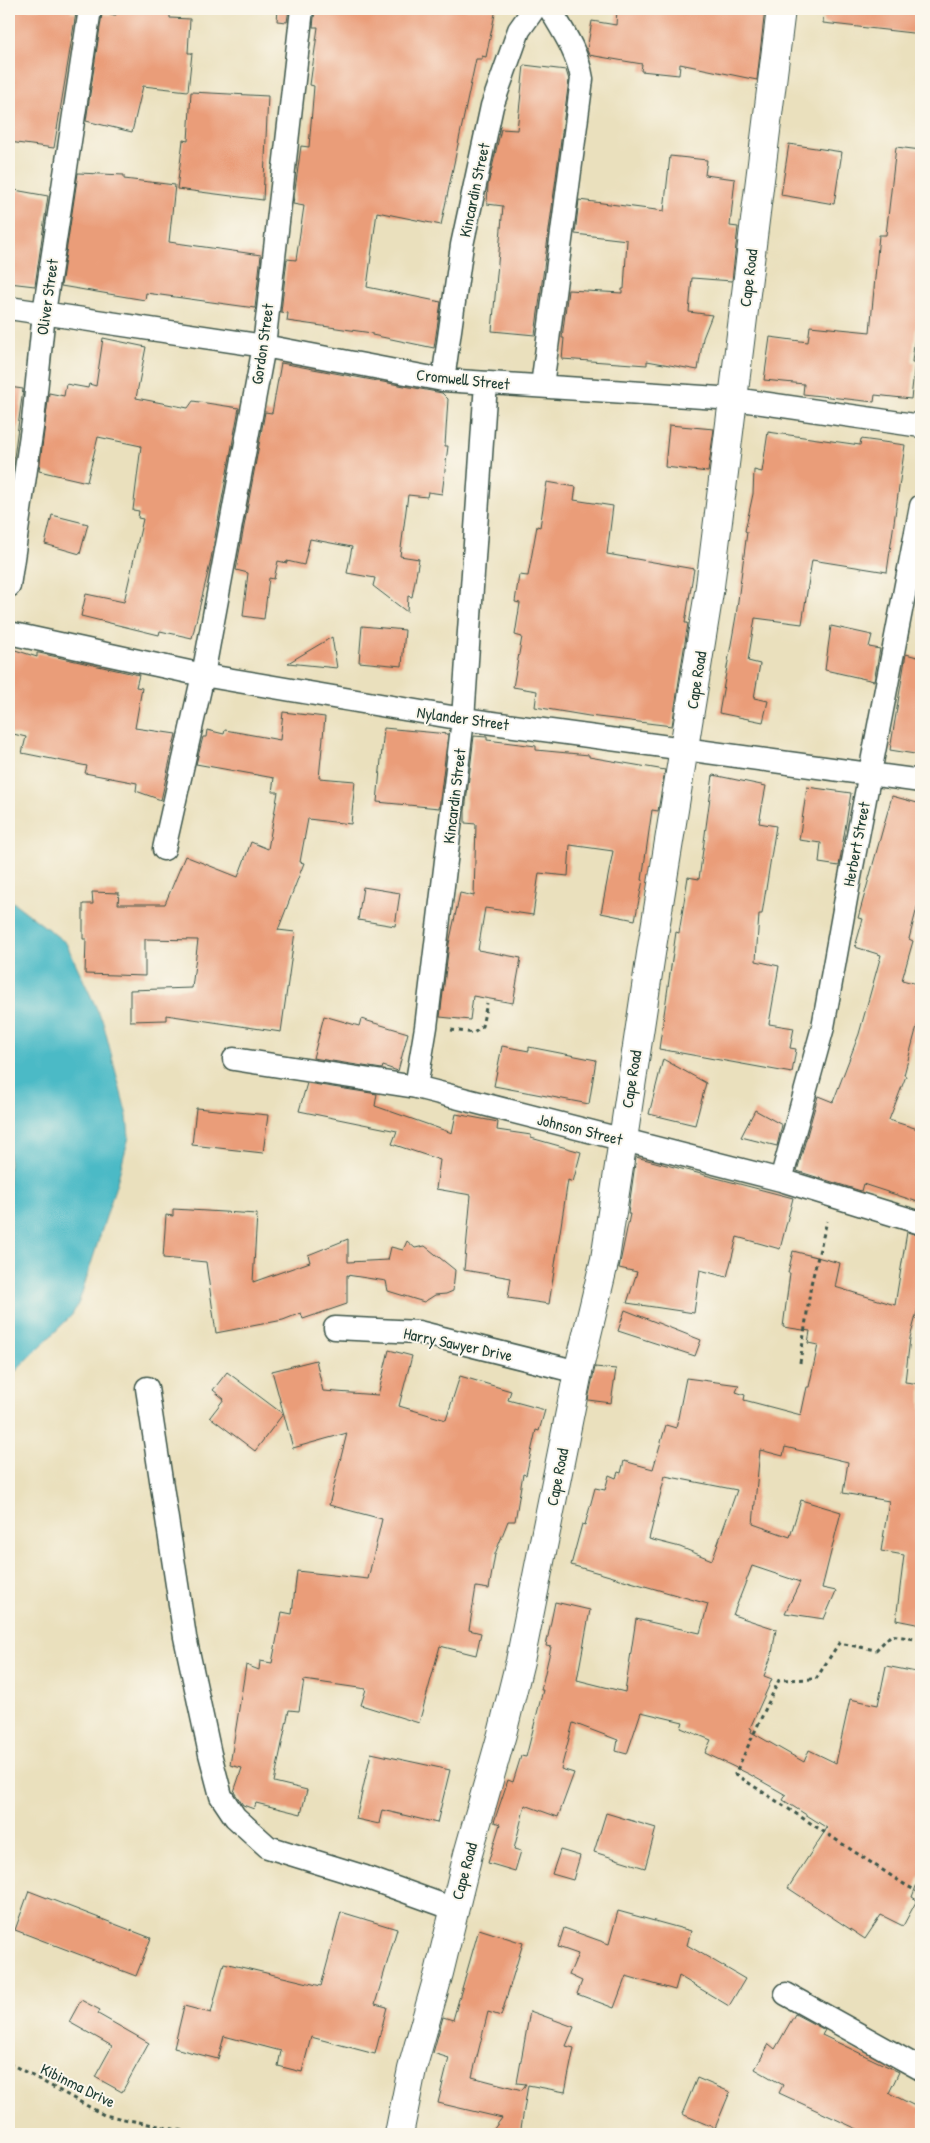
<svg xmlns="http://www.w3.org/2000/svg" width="930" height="2143" font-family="'Patrick Hand',sans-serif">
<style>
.water{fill:#4cbac6;stroke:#367c7d}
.building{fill:#ea9d79;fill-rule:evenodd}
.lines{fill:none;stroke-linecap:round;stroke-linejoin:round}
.minor-casing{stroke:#3d5549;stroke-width:25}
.tertiary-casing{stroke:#3d5549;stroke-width:30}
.path{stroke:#3d5549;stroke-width:3;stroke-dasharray:4 4;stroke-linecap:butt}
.minor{stroke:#fff;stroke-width:22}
.tertiary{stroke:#fff;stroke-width:28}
.labels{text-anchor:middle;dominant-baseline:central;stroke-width:4;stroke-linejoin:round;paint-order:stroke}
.street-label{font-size:16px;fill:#1f3d34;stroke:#fbf7ec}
</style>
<rect width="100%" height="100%" fill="#fbf7ec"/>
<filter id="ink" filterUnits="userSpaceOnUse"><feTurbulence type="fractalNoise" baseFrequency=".02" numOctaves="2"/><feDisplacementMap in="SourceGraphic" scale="10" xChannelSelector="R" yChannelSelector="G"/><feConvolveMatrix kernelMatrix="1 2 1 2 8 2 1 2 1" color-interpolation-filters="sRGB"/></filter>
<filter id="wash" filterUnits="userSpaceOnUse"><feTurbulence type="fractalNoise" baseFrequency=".0096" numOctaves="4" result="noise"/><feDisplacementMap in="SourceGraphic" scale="20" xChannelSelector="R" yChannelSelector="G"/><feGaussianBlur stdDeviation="1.12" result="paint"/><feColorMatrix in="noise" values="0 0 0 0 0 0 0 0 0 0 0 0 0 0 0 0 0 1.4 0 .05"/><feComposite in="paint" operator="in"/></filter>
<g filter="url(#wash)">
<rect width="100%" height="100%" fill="#eae0bd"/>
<!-- water -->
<path class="water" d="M9,899l57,44 37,79 24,94 2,21 -12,45 -38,120 -7,13 -63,63z"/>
<g id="blocks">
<!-- building -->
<path class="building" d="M14,9h58l-1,3 5,1 -22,135 -45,-6v-90z
M116,9h54v9l20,1 -2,34h4l-4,38 -45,-5 -11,46 -46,-11 16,-107 14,1z
M278,9h11l-2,13 -10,-1z
M315,9h181l-10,48 -4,-1v3h-6l-35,166 -64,-13 -10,75 74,15 -7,46 -62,-13v-2l-85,-12 1,-8 -7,-1 6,-53 9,1 8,-54 -11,-2 8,-58 8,1 5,-61 -4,-1 8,-58h-5z
M617,9h148l-8,71 -77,-16 -1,11 -38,-4 1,-7 -53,-9 -2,-5 5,-29 24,4z
M824,9h97v25l-98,-11z
M524,65l42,5 3,10 -34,255 -43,-4 11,-125 -16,-2 1,-19 13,-56 16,1z
M191,92l77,4 -5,104 -86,-11 6,-49 5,1z
M789,144l53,8 -8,52 -53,-9z
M896,147l25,3v135l-9,77h3l-4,37 -36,-4 -1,7 -71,-8 1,-10 -40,-4 6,-43 38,5 2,-16 60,6 9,-97h7z
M670,156l37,4 -2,15 30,4 -5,47 8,1 -6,54 -40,-3 -3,34 23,3 -9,23 -5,32 -51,-9v4l-85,-6 2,-21h-2l6,-48 54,3v-4h2l3,-49 -52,-6 4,-34 85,11z
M78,173l46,2v4l51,6 -6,57 92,13 -6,53 -109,-15 -1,7 -84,-14z
M9,189l39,7 -13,90 -26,-3z
M103,338l43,9 -10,51 52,10 5,-7 46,7 -29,156 -18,74 -32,-7 -1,4 -78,-19 5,-22 38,8 19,-83 -5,-1 1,-7 -6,-1 8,-64 -43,-9 -11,45 -48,-11 10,-78 15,3 2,-12 22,4 1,-4 7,2z
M281,363l161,30 6,6 -3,47h3l-6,48 -14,-2 -1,5 -19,-2 -8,61 19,3 -7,38 -4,-1 -1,16 -34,-26 2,-8 -28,-5 5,-26 -42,-8 -6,26 -17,-4v2l-9,-2 -4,18 -5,-1 -5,41 -21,-3 5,-43 -12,-3 29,-158 7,1z
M9,387l14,2 -10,76 -4,-1z
M669,425l45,4 -6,43 -43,-5z
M768,432l92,13 1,-6 44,6 -18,127 -75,-12 -10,64 -47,-6 -7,43 12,3 -6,34 14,3 -5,21 -44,-9 17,-97 11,-84 -2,-1 8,-37 1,-24 8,2z
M547,482l29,5 -2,13 39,6 -6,48 87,15 -9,54h3l-16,103 -83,-10 -54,-9 2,-16 -24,-4 9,-50 -7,-2 5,-32 -5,-1 4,-27 9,1 9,-50 3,1z
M52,515l36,9 -8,30 -35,-10z
M362,626l43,4 -3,36 -43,-4z
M831,626l41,9 -3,12 11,2 -6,32 -49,-11z
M332,637l5,31 -49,-5z
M9,648l28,9v-4h2l100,22 -3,12 6,1 -7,40 41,6 -15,66 -25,-9 1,-8 -52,-10 2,-7 -65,-13 4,-16 -17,-4z
M906,654l15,4v97l-31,-5z
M283,712l42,5 -6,61 36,3 -4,43 -43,-5 -8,43 4,1 -26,67 17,2 -14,100 -115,-17v5l-36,1v-31l62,-2 6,-48 -53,-1v37l-60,-2 1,-35h-3v-35h10l-1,-12 27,1 -1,11h47l20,-48 53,21 13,-35 17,7 10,-57h-6l2,-14 -78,-14 7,-27h3l1,-7 17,4 1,-4 55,10z
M384,728l64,6 -9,74 -62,-6z
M474,736l13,1v3l49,6v4l53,5v2l76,13 -7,41 -6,-1 -10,70h1l-8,40 -34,-7 12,-62 -43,-6 -2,31 -29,-3 -6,42 -48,-7 -7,42 43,8 -8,45 -40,-7 -3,24 -30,-3 9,-73 11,-51 14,3 2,-72 -11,-1v-12z
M713,775l53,11 -7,37 17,3 -14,88h-3l-3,47 23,5 -10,58 25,4 -4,20 6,1 -4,24 -133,-24 17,-117 3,1 9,-56 11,2z
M807,787l44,6 -12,73 -20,-3 2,-20 -22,-3z
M892,796l29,8v88l-12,47 4,2 -11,39 19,5v26l-17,64 2,1 -17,44 32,10v73l-58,-19 -2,7 -64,-20 21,-75 15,6 26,-68 22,-79 -26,-8 8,-28 -5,-1z
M363,887l37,6 -5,33 -37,-6z
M324,1016l35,10 2,-7 47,14 -10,38 -15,-5 -1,3 -69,-11z
M502,1046l27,5v-4l67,13 -7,44 -95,-18z
M663,1059l43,24 -11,42 -46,-11z
M307,1083l70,11 -2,12 77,27 4,-19 42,8 -1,8 34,5v3l50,14 -8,30 -5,-2 -19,124 -41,-6 3,-20 -47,-8 7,-75 -35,-6 4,-29 -48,-16 5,-13 -98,-20z
M196,1108l72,7 -5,38 -71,-8z
M755,1110l27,15 -5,21 -36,-9z
M636,1157l157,41 -13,51 -43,-12 -10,40 -27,-7 -6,43 -67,-10 10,-31 -18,-4 11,-54h-2z
M173,1209l84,5 -4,68 57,-20 -2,-7 40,-16v23l40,-2 3,-13 12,3 4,-9 8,7 10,-2 30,24 -2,21 -7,3 -11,1 -11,7 -36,-11 -2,-10 -39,-6v29l-44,15 -2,-6 -18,7 -67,13 -10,-71 -43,-4 3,-43 7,1z
M907,1232l14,4v61l-11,41 -5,44 16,2v241l-25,-5 8,-65 -23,-4 8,-50 -46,-8 5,-31 -63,-15 -2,9 -23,-6 -7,74 37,13 11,-37 40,12 -19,76 14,3 -12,28 -39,-6 15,-31 -48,-16 -19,49 43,14 -4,25 -8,22 8,3 -22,49 2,1 -1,3 53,30 5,-12 27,13 14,-64 28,6 8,-39 35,7v200l-9,24 5,3 -14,26 -22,-11 -16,24 -77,-51 39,-60 -44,-28 3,-5 -37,-21 -44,-21 6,-13 -30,-12 2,-6 -42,-10 -14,42 -11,-3 2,-11 -45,-17 -12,46 13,4 -16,44 -33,-12 -11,44 7,2 -6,20 -27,-8 12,-39 -6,-2 14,-42 5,2 8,-26 5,1 17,-67h-2l10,-43 -5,-1 9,-44 35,8 -13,70 48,12 11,-73 64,14 8,-29 -137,-39 11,-41 3,1 10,-37 10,2 4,-15 7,3 2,-6 3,1 3,-12 29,8 13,-44 10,3 10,-50 53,7 -3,7 9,3 -1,5 57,15 6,-28h2l9,-42 -10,-2 2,-12 -27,-4 7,-54h-2l5,-22 47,12 -5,24 60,18zM665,1476l72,14 -25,70 -32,-13 -31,-8z
M625,1310l76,30 -6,16 -77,-25z
M389,1350l23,6 -13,50 47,14 14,-44 51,15 -3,9 37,10 -6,21 -3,-1 -10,45 -3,-1 -8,47h-7l-13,33 -6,35 -13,-2 -7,43 12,3 -5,22 -36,-9 -21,77 -58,-18 5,-16 -62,-9 -5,31 -10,-1 -15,72 33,8 -6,24 -45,-11 -2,6 -11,-4 -9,-13 8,-24 -12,-3 16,-100 13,5 1,-9 12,2 10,-51 10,2 5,-43 71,8 14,-60 -53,-14 18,-72 -54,15 -21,-77 44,-11 7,31 55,4z
M595,1367l21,2 -5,34 -23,-3z
M227,1372l56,42 -28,37 -45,-34 14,-18 -11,-9z
M371,1753l79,17 -13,53 -55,-13 -3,14 -23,-5z
M606,1813l50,15 -11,40 -51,-16z
M560,1850l20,6 -7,24 -21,-6z
M29,1891l122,47 -15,38 -121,-46z
M618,1911l73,20 -4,14 58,34 -16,27 -50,-30 -4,14 -49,-14 -12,32 -37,-14 5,-13 -13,-6 9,-21 -20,-7 6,-19 45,16z
M341,1912l56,17 -22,75 12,3 -12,47 -64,-17 -9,35 -24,-6 3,-15 -57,-15 -6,23 -44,-11 10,-42 27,7 13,-50 97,23z
M479,1929l44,14 -22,73 -13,-4 -16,65 50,13 4,-6 -9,-1 13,-72 44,16 -8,19 8,2 -9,44 -37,-7 -8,49h-30l12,-16 -64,-15 11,-45 -16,-5 10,-36 10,3z
M81,2000l19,10 -2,4 51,29 -27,49 -27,-15 17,-31 -43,-24z
M795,2014l30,16 -3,5 77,37 -10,21 32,16v25h-53l-89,-41 4,-8 -28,-16 14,-25 6,5z
M697,2078l33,14 -15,36 -33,-14z"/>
</g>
</g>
<g filter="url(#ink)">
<use href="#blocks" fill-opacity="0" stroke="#3d5549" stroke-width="1"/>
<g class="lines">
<!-- minor casing -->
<g class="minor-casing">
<path id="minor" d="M9,308l255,38 179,34 291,19 187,27
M443,380l19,-135 30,-139 27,-76 15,-21
M542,386l40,-307c-4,-26 -19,-48 -32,-70
M9,586l24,-165 11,-108 46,-304
M9,633l194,42 260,44 458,62
M164,849l39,-174 61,-329 38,-337
M234,1059l182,28 365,93 140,43
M416,1087l10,-60 37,-308 23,-336
M781,1180l42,-153 24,-134 74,-387
M335,1328l83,4 160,40
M147,1388l38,249 25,117 11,42 14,21 33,30 97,30 89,32
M786,1994l135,75"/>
</g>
<!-- tertiary casing -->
<g class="tertiary-casing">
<path id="tertiary" d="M399,2134l13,-65 27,-96 29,-119 34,-120 18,-73 58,-289 27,-113 47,-312 58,-361 71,-577"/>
</g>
<!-- path -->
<path class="path" d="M451,1030l23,3 8,-7 5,-23
M800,1363l11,-79 16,-63
M921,1640l-30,-5 -15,15 -37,-7 -23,36 -37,1 -44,94 172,112 14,7
M9,2063l95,52 94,19"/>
<!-- minor -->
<use href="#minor" class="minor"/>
<!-- tertiary -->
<use href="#tertiary" class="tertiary"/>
</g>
</g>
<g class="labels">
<!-- street labels -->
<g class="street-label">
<text transform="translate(474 190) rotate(-78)">Kincardin Street</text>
<text transform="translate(748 278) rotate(-83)">Cape Road</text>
<text transform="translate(47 297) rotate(-82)">Oliver Street</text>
<text transform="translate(262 344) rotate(-82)">Gordon Street</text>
<text transform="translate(463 379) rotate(6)">Cromwell Street</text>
<text transform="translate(696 680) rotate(-81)">Cape Road</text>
<text transform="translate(463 718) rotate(8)">Nylander Street</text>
<text transform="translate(454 796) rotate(-83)">Kincardin Street</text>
<text transform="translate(856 844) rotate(-79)">Herbert Street</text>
<text transform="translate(631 1079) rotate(-81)">Cape Road</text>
<text transform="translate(580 1129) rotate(14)">Johnson Street</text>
<text transform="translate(458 1344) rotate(12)">Harry Sawyer Drive</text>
<text transform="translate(557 1477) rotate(-79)">Cape Road</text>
<text transform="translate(464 1871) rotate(-75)">Cape Road</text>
<text transform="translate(78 2085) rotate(26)">Kibinma Drive</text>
</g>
</g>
<!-- margin -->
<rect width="930" height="2143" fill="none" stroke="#fbf7ec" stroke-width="30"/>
</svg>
